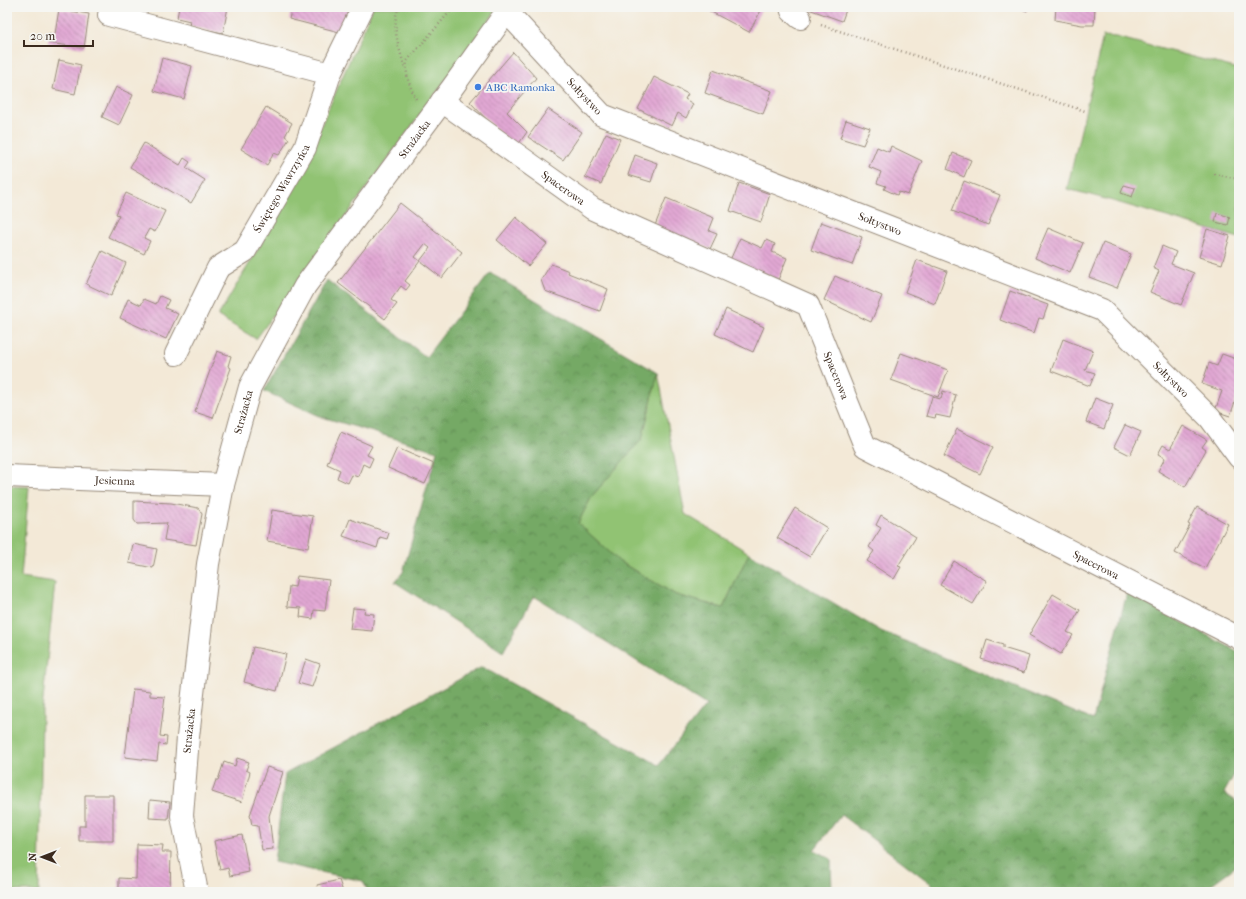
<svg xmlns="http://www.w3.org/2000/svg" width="1246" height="899" font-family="'IM FELL French Canon',serif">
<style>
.green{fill:#91c373;stroke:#667648}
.forest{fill:url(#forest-crowns);stroke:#586a42}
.building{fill:url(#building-back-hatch);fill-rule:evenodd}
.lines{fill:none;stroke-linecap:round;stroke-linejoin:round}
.minor-casing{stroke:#978a7a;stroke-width:24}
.path{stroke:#978a7a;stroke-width:2.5;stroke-dasharray:1 3;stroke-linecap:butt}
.minor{stroke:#fff;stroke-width:22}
.shop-dot{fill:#3f7fe0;stroke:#f6f6f2;stroke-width:1.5}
.labels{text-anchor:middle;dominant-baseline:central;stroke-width:3.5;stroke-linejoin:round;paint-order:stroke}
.shop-label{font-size:11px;fill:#366cbe;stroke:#f6f6f2;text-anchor:start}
.street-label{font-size:11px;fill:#3b2a1e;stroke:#f6f6f2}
</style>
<defs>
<pattern id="forest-crowns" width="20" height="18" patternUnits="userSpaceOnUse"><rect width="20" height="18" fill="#74a965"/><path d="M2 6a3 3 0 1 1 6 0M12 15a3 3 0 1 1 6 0" fill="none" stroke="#608a53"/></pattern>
<pattern id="building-back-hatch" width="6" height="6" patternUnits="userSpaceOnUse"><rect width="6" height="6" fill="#e2a8d4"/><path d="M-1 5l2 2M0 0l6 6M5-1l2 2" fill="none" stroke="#b889ab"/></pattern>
</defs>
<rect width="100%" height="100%" fill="#f6f6f2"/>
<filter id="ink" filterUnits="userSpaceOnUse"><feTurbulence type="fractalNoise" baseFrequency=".025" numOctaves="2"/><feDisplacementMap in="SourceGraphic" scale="8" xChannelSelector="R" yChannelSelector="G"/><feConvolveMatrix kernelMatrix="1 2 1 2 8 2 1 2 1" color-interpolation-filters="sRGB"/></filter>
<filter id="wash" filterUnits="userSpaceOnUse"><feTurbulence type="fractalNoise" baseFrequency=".012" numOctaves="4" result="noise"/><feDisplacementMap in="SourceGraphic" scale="16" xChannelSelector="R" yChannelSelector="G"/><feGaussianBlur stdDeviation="0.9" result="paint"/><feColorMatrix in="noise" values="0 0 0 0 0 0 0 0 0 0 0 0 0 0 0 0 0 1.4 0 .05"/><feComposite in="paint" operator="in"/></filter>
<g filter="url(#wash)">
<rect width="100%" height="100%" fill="#f3e9d7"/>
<!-- green -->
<path class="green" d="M373,7h126l-243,332 -38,-23 74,-124z
M1103,36l13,1 123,32v169c-58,-16 -114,-35 -172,-49z
M658,373l27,141 64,39 -26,55 -47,-13 -56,-33 -42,-39 14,-27 50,-57z
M7,486l22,1 -8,90 34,5 -13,128 -3,182h-5v-1h-27z"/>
<!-- forest -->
<path class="forest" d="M490,273l168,100 -16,66 -50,57 -14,27 42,39 56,33 47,13 26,-55 132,78 212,89 34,-127 112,59v114l-15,27 15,10v57l-4,7 -34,25h-259l-101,-77 -27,35 17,9 1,33h-464l-5,-11 -89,-19 11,-88 197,-107 177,98 47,-60 -172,-109 -31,56 -108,-70 8,-10 34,-121 -115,-34 -58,-26 63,-111 99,77z"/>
<g id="blocks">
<!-- building -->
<path class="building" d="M179,7h49l-5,26 -34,-7 1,-5 -13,-3z
M292,7h63l-8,27 -58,-15z
M702,7h61l-14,25z
M803,7h44l-5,14z
M1016,7h13l-2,4z
M1056,7h39l-1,18h-12l-27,-5z
M59,9l30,5 -5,34 -36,-5 1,-10 6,1z
M513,52l23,26 -29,34 20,20 -12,17 -45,-47z
M162,58l30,8 -8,33 -30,-8z
M59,60l22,5 -6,29 -22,-5z
M713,70l59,21 -9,23 -58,-21z
M654,77l34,17 -3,5 8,5 -7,14 -8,-5 -6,13 -34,-17z
M116,87l17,8 -14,30 -17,-8z
M266,107l26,16 -7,13 4,3 -10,16 -5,-2 -7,12 -26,-16z
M548,109l34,23 -19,28 -35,-23z
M846,120l24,8 -7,17 -23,-7z
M606,133l14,6 -19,45 -16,-7z
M144,143l36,22 4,-7 6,4 -4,6 19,12 -14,23 -61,-36z
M891,146l31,15 -14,34 -9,-3 -2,3 -13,-6 2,-3 -9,-3 4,-11 -12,-5 8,-20 12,5z
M953,153l18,7 -7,17 -17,-8z
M635,155l22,8 -6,19 -23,-7z
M964,181l36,14 -12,30 -36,-14z
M739,183l31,11 -9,28 -31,-11z
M1124,185l11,3 -3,9 -11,-4z
M126,193l39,18 -10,21 -6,-3 -5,9 6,3 -6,13 -36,-17 11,-22 -3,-1z
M666,198l48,20 -5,13 8,3 -7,15 -7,-3 -1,2 -48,-20z
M400,203l62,49 -20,26 -22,-17 -15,20 5,4 -4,5 -5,-4 -10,14 6,4 -12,15 -47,-36zM425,244l5,4 -10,13 -5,-4z
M1217,213l13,4 -2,8 -13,-3z
M516,217l31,27 -19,22 -31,-26z
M821,222l41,15 -10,28 -41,-15z
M1048,228l35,15 -13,30 -35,-15z
M1207,229l23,7 -8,28 -23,-7z
M740,238l22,10 4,-8 9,4 -3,8 15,6 -9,22 -48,-20z
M1103,243l28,11 -14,34 -28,-11z
M1162,246l14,6 -5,12 23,9 -13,32 -31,-13 9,-21 -6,-3z
M102,251l24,12 -15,33 -25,-12z
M917,260l30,11 -12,33 -30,-12z
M551,264l18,7 -1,2 40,16 -8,22 -55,-20 -4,-11z
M835,276l47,20 -11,26 -47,-22z
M1010,291l38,14 -5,14 -4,-1 -5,15 -34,-13z
M160,296l9,4 -4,8 13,6 -12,25 -46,-21 8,-19 13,6 3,-6 12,5z
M726,309l38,18 -11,25 -38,-18z
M1063,339l30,12 -8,19 10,3 -5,13 -39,-15z
M217,351l14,5 -3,10 3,2 -18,50 -18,-6z
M901,353l47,17 -10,27 -47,-17z
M1222,354l17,6v37l-2,-1 -7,20 -15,-5 7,-20 -20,-7 7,-21 8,3z
M943,391l13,4 -6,23 -14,-3 -1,3 -9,-2 6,-19 9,2z
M1095,398l18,7 -9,24 -18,-7z
M1125,425l16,7 -11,23 -16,-8z
M1183,426l24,14 -5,7 4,3 -21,37 -27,-16 7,-13 -7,-4 5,-9 7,4z
M957,429l36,18 -13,27 -36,-18z
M341,432l31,14 -5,9 6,3 -4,9 -6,-3 -5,13 -6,-2 -4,8 -11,-5 3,-8 -13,-6z
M397,448l37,16 -9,20 -37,-16z
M134,501l37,2 27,5 4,6 -6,31 -32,-5 3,-17 -30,1 -3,-4z
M1197,507l31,17 -23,44 -30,-15 15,-28 -2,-1z
M795,508l32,20 -17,29 -33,-19z
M272,510l41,6 -5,32 -41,-7z
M881,515l35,22 -18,29 3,1 -7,12 -27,-18 7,-10 -5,-4 12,-19 -5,-3z
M350,519l39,14 -2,6 -7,-2 -3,11 -34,-12z
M133,544l24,5 -4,19 -24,-5z
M954,561l33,20 -14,23 -33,-19z
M297,576l32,4 -4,31 -11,-1 -1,9 -13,-2 1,-9 -14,-1 2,-21 6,1z
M1053,594l27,16 -13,22 6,3 -12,19 -32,-19z
M353,608l12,1 -1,4 10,1 -2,17 -22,-2z
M987,640l16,5v3l26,8 -5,17 -43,-14z
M253,647l33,7 -9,37 -33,-9z
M306,659l14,5 -8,23 -14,-4z
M133,689l17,2v5l15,1 -5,39 7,1 -1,8 -7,-1 -2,17 -32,-4z
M237,758l12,4 -3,8 4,2 -8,30 -30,-10 4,-12h2l6,-18 11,4z
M267,767l16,5 -14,44 4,33 -11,1 -4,-24 -6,-1 -2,-10z
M85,795h28v46h-34v-15h6z
M150,800l20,2 -2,17 -19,-1z
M242,835l7,37 -19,4 -2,-8 -8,2 -6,-29z
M137,844l26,1 -1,7h9l-1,40h-51v-14l17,1z
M339,880l4,12h-24l-2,-7z"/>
</g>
</g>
<g filter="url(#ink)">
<use href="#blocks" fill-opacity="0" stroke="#978a7a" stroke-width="1"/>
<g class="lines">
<!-- minor casing -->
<g class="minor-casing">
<g id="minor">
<path d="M791,7l1,4 8,7"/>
<path id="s1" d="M506,11l96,104 500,195 108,108 29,39"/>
<path d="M109,15l221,59"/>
<path id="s2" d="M442,101l151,108 215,96 57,141 374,192"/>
<path id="s3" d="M176,354l42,-86 27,-17 60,-103 25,-74 33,-67"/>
<path id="s4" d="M7,476l216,9"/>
<path id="s5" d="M197,892l-15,-76 6,-79 20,-173 15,-79 27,-98 55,-101 147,-198 58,-81"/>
</g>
</g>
<!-- path -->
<path class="path" d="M399,7c-9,17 1,44 6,61
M821,25l264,86
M416,99c-6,-12 -11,-24 -9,-38l47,-54
M1214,174l25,5"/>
<!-- minor -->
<use href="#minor" class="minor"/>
</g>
</g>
<!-- markers -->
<circle class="shop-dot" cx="478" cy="87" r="4"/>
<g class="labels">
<!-- shop labels -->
<g class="shop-label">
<text x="486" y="87">ABC Ramonka</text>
</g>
<!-- street labels -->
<g class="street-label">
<text stroke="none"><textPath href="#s1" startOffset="116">Sołtystwo</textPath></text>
<text stroke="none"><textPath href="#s5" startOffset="811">Strażacka</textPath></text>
<text stroke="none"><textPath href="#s2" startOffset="149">Spacerowa</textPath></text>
<text stroke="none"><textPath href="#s3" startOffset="200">Świętego Wawrzyńca</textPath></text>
<text stroke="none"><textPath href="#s1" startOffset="440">Sołtystwo</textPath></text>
<text stroke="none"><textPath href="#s2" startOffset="497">Spacerowa</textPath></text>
<text stroke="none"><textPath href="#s1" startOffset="776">Sołtystwo</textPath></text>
<text stroke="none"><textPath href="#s5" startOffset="487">Strażacka</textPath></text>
<text stroke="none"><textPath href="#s4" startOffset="108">Jesienna</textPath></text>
<text stroke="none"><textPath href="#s2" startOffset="833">Spacerowa</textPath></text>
<text stroke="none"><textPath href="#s5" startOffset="163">Strażacka</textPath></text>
</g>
</g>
<!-- margin -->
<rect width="1246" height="899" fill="none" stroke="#f6f6f2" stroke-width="24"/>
<!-- north arrow -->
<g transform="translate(42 857) rotate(270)" stroke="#f6f6f2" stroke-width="3" paint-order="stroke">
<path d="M0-3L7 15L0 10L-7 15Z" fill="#3b2a1e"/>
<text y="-6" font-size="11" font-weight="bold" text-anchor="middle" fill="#3b2a1e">N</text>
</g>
<!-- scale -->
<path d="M24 40v6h69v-6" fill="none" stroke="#3b2a1e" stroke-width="2"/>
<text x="30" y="40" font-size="12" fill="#3b2a1e" stroke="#f6f6f2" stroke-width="3" paint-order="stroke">20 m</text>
</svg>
